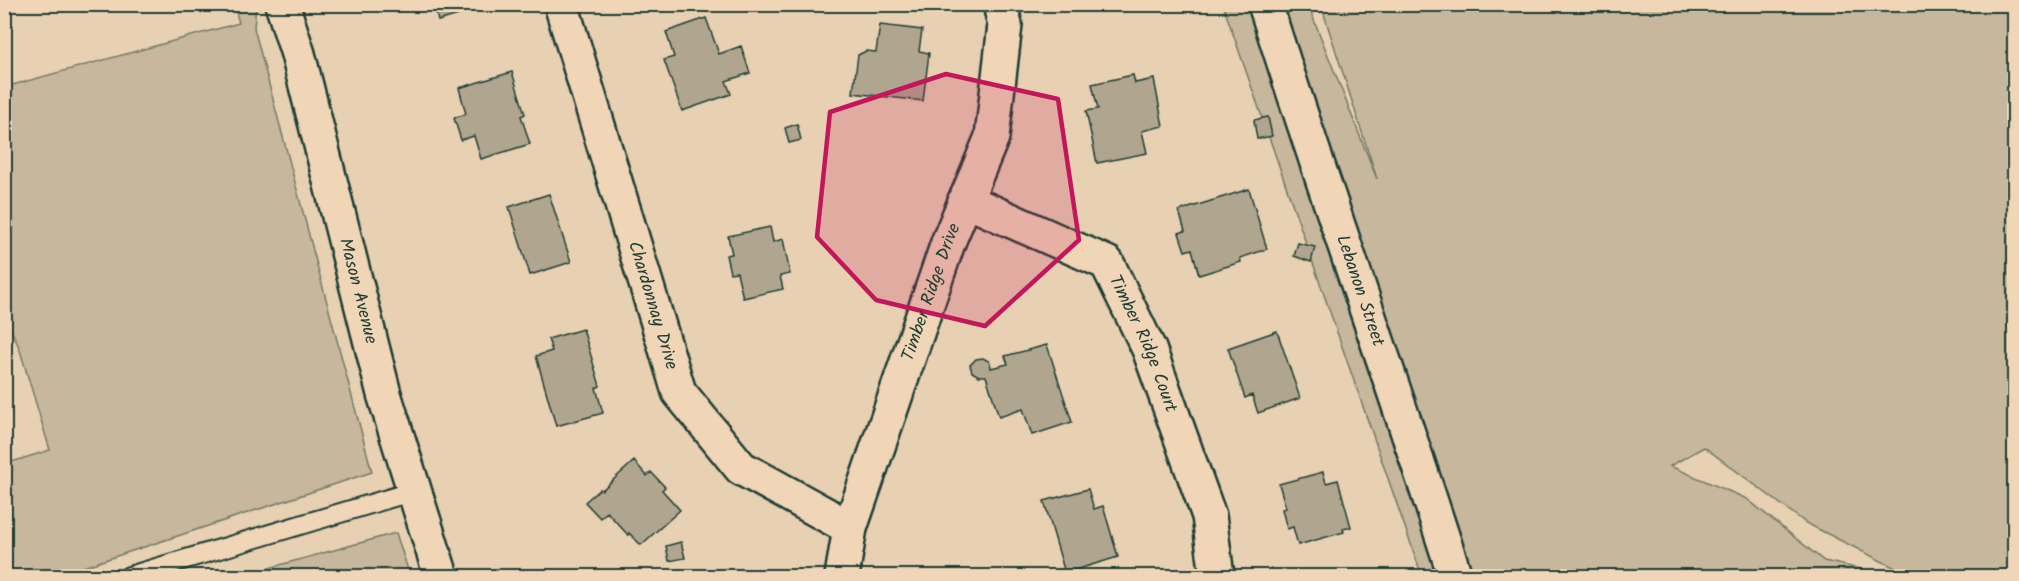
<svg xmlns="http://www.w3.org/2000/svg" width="2019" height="581" font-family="Kalam,sans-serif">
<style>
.green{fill:#c6b79d;stroke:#727a68;stroke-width:1.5}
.building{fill:#b0a68f;stroke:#1f3d34;stroke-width:1.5}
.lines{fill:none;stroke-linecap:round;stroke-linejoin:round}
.service-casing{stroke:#1f3d34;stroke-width:22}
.minor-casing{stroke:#1f3d34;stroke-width:38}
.service{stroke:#f0d6b7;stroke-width:18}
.minor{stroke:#f0d6b7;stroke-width:33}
.marked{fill:#c2185b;fill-opacity:0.2;stroke:#c2185b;stroke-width:4.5;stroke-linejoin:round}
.labels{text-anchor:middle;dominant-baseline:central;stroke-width:5;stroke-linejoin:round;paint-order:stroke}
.street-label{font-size:18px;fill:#1f3d34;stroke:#f0d6b7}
</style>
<rect width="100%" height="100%" fill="#e8d0b2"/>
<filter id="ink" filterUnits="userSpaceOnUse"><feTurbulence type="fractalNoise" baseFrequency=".0167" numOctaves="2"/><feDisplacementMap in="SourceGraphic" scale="12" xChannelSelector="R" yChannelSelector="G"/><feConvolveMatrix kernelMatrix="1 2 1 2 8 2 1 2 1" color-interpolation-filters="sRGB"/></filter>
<g filter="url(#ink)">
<!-- green -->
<path class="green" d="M234,5h22l-2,23 118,444 -316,104h-51v-112l45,-14 -31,-103 -14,-30v-230l234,-64z
M1223,5h85l69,174 -56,-174h693v571h-103l-105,-53 -102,-76 -34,19 77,33 77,62 68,15h-470z
M396,533l14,43h-170z"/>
<!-- building -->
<path class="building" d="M434,4h44l1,5 -41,12z
M1085,4h38l-37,6z
M706,18l13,36 22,-8 9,27 -24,8 5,13 -49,17 -18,-51 10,-3 -8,-25z
M880,25l42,5 -3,21 10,2 -6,48 -70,-8 5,-38 8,-4 10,1z
M512,72l13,42 -4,2 9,28 -49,15 -7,-23 -13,4 -7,-22 12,-4 -7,-26z
M1133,75l2,8 19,-4 9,47 -21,5 5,22 -50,10 -11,-52 12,-2 -6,-25z
M1268,117l4,19 -15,3 -3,-19z
M797,124l4,16 -12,3 -4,-15z
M1249,189l18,60 -27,9 1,4 -42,13 -7,-26 -7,2 -6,-18 6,-2 -6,-20z
M549,194l22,68 -41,13 -21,-68z
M770,227l3,15 10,-3 7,35 -10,2 3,13 -40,9 -6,-26 -7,1 -4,-18 6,-1 -4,-18z
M1298,243l17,4 -4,15 -17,-6z
M583,329l17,57 -4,2 7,25 -47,13 -20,-70 16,-5 -4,-12z
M1277,331l23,67 -42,15 -6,-18 -7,3 -17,-50z
M1047,345l25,77 -40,13 -9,-26 -24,8 -13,-41h-7l-7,-4 -2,-7 6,-6 7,-1 7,4 1,6 17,-4 -3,-8z
M634,461l13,15 4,-4 14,15 -3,3 18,20 -39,35 -12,-12 -1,2 -21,-23 -7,6 -15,-16 15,-13 2,1z
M1323,472l3,11 12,-3 13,47 -8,2 1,3 -46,13 -5,-18 -6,2 -5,-20 4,-1 -7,-24z
M1088,489l6,20 9,-3 15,51 -53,16 -21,-72z
M681,542l4,16 -16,3 -3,-15z"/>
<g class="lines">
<!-- service casing -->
<g class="service-casing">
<path id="service" d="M129,576l285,-85"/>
</g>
<!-- minor casing -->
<g class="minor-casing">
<g id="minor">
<path id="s1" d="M282,4l16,50 86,340 57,182"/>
<path id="s2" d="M561,4l118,388 62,76 109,60"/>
<path id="s3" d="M1265,4c61,192 129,381 190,572"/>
<path id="s4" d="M965,200l142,63 42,86 60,167 8,60"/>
<path id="s5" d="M842,576l8,-48 99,-288 43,-103 13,-112 -5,-21"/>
</g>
</g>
<!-- service -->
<use href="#service" class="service"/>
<!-- minor -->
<use href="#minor" class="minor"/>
</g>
</g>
<!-- marked area -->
<path class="marked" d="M946,74l112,25 21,141 -94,86 -109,-26 -59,-63 13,-125z"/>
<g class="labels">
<!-- street labels -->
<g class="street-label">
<text stroke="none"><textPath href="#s1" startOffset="297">Mason Avenue</textPath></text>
<text stroke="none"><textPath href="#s5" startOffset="298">Timber Ridge Drive</textPath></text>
<text stroke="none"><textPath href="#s3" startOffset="302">Lebanon Street</textPath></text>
<text stroke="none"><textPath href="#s2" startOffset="315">Chardonnay Drive</textPath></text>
<text stroke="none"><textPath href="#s4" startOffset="244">Timber Ridge Court</textPath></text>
</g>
</g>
<!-- margin -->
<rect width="2019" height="581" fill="none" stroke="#f0d6b7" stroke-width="24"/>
<rect x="12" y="12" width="1995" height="557" fill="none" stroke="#1f3d34" stroke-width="2" filter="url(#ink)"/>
</svg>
